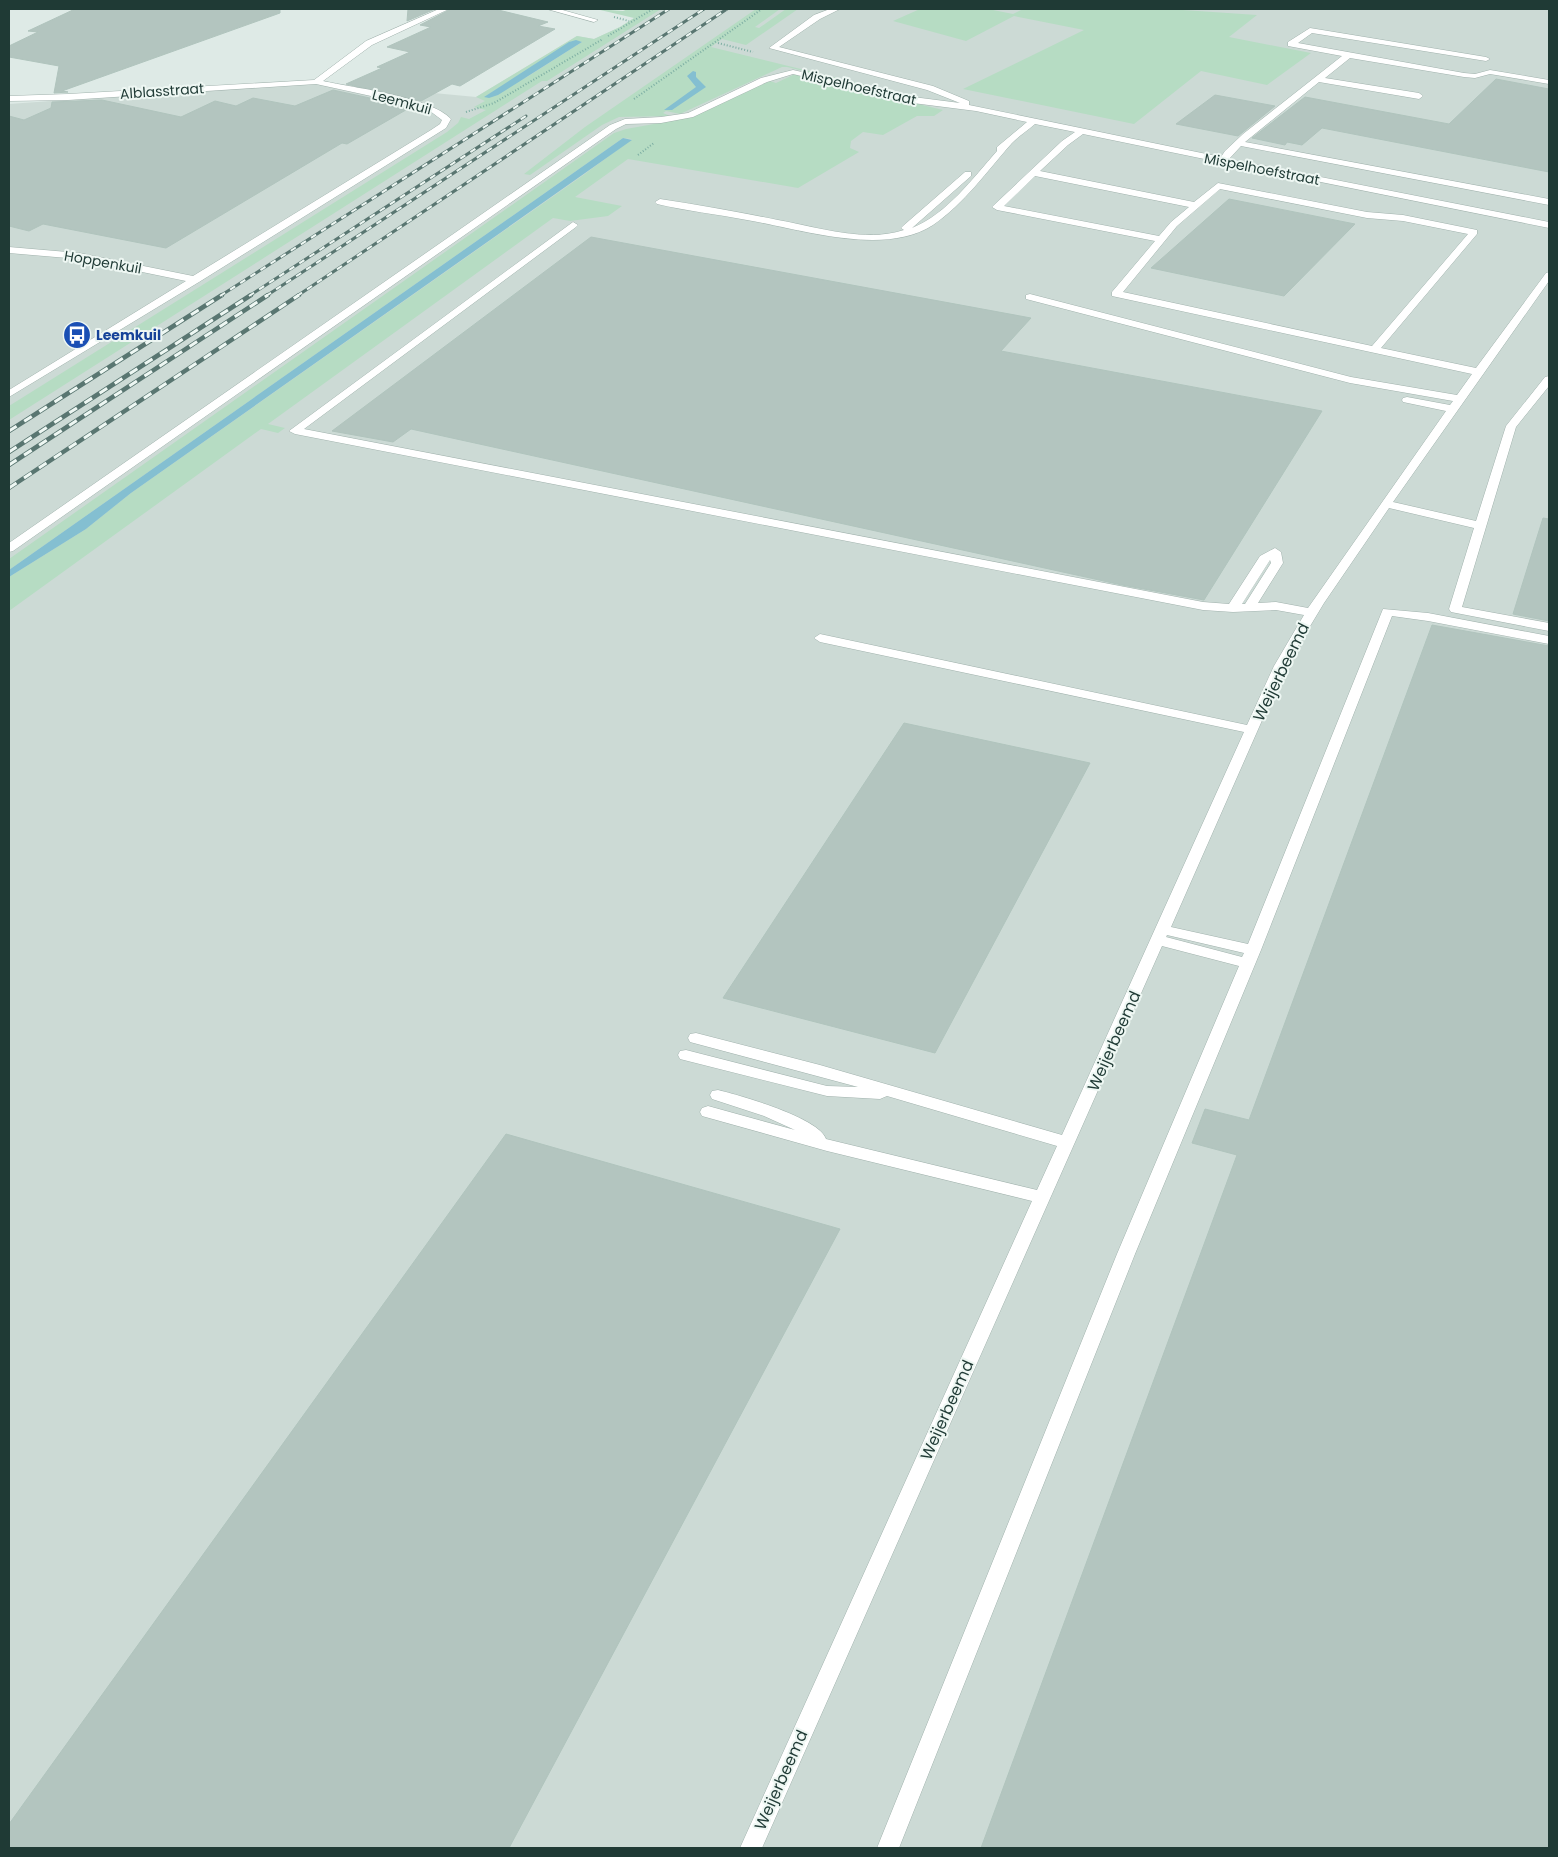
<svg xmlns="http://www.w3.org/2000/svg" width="1558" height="1857" font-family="Poppins,sans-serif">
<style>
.built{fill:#ccdad5}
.green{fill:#b6dcc3;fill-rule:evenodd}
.water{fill:#84bfd1}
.building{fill:#b3c5bf;stroke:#b0c4bd}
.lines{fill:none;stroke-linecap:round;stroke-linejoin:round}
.minor-casing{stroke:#a1b2ad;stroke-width:1}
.path{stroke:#7daea3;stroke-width:2;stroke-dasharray:1 2;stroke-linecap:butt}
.minor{fill:#fff;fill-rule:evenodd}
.rail-far1-casing{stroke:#597671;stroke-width:3}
.rail-casing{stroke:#597671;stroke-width:4.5}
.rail-far1{stroke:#eef7f3;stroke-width:2;stroke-dasharray:6;stroke-linecap:butt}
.rail{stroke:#eef7f3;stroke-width:3;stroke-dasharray:9;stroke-linecap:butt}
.labels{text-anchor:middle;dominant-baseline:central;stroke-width:4;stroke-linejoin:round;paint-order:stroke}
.far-street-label{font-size:14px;fill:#1f3a35;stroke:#eef7f3}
.far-transit-label{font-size:14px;font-weight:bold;fill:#164399;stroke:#eef7f3;text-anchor:start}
.street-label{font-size:16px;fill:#1f3a35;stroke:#eef7f3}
</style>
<rect width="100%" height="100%" fill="#deeae6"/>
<!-- built -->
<path class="built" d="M644,9h905v1839h-1540v-1744l308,-22 159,15 101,-61 17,3 26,-12 19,-12z"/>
<!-- green -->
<path class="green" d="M596,9l27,2 5,-2h33l-114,72h-5l-533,339v-14l438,-274 11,-9 3,-6 8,2 17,-9 -12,-3 11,-6 -9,-4 101,-61 17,3 26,-12 14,-9zM572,41l10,1 -55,35 -41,19z
M756,9h24l-25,18 4,1 27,-19h12l-52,36 -24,-6 -11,8 207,51 -131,-31h-5l-102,47 -14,-3 -3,2 7,3 -51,1 -17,8 -72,50 -6,-1 61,-47z
M920,9h68l25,5 10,-5h145l89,6 -28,22 82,16 -44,32 -66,-14 -67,53 -171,-35 121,-59 -70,-14 -48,25 -73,-20z
M795,74l148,36 -9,6h-17l-34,19 -20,-3 -12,9 -1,7 9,4 -61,36 -170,-29 -53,38 47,9 -14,10 -38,5 -17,-3 -285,206 17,4 -7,5 -17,-4 -252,182v-34l77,-48 45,-36 451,-317 50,-37 -9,-1 -614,432v-11l605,-426 12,-4 67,-12 77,-36 6,2z"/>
<!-- water -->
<path class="water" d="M576,40l6,2 -84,53 -9,3 -5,-1 85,-55z
M693,71l3,1v5l10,10 -34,23h-8l32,-23 -9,-11z
M623,138l9,2 -501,353 -45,36 -77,48v-7z"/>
<!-- building -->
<path class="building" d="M75,9h205v4l-218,78 6,1 -14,1 5,-27 -50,-9v-11l29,-14 -10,-1z
M408,9h27l-28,12z
M451,9h43l54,13 -10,4 17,3 -95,57 -8,-2 -31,17 -75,-17 36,-16 -5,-1 33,-15 -23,-5 44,-20 -11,-2z
M1496,79l53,10v83l-227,-44 -20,17 -15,-3 -2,3 -33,-7 53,-41 144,27z
M333,90l78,17 -64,37 -5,-1 -176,105 -123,-24 -14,7 -20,-5v-110l15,4 27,-12 1,-6 50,-2 79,17 34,-16 21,5 17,-8 42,8z
M1215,95l60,11 -37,30 -62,-12z
M1229,199l126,25 -71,72 -133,-28z
M591,237l440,81 -30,33 321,60 -118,189 -82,-15 -711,-156 -18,13 -61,-11z
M1543,518l6,1v102l-36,-7z
M1432,625l117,21v1202h-568l256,-693 -45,-12 13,-34 44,11z
M904,723l186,40 -155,290 -212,-55z
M506,1134l334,95 -331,619h-500v-24z"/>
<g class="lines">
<!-- minor casing -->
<g class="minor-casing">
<path id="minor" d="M439,9h10l-77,36 -49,36c31,7 108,16 128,38l-5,9 -247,154 -190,115v-7l177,-109 -107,-22 -70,-6v-6l70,6 114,23 238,-146 9,-6 2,-4 -12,-9 -13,-5 -101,-22 -248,16 -59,1v-5l59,-2 246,-14 52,-39z
M547,9h12l39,11 -4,2z
M830,9h10l-20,10 -41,28 154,39 36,15v4l252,52 4,-6 18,-17 99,-78 -54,-10v-4l22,-14 176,29 4,2 -4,2 -174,-28 -14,10 166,30 11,1 15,-4 59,10v4l-59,-10 -15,4 -11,-1 -114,-19 -25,20 94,15 4,3 -4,3 -100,-17 -74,60 304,57v6l-308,-59 -12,13 320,63v6l-323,-65 -3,2 -4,-3 -136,-28 -15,11 -28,26 154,31 24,-19 149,29 36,3 74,15v4l-96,114 95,20 70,-95 3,-1v9l-156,221 83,19 30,-95 39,-49 4,-1v10l-33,41 -54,180 87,16v8l-98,-19 -2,-3 25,-81 -85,-20 -65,95 -38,63 -115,261 77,17 135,-335 45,4 121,23v8l-121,-23 -36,-5 -131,334 -126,304 -236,594h-22l240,-594 122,-288 -77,-20 -400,902h-22l292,-647 -205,-50 -125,-35 -2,-4 2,-4 6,-2 87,24 -31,-14 -52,-17 -2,-4 2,-4 6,-1c21,5 102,28 108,49l211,51 20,-44 -170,-50 -7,3 -53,-3 -147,-37 -2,-4 2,-4 6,-1 141,36 31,1 -168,-45 -2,-4 2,-4 6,-1 124,32 242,70 182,-403 -424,-90 -6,-4 6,-4 427,91 27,-59 30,-51 -28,-5 -43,2 -30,-2 -908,-176 -6,-3 284,-209 5,3 -2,2 -272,202 899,173 26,2 31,-48 15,-8 6,4 2,11 -25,40 18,-1 32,6 138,-197 -43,-9 -1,-2 1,-2 4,-1 43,8 3,-4 -103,-18 -324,-84v-4l4,-1 321,83 106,18 15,-21 -360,-78v-4l43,-51 -158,-31 -5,-3 70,-66 13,-9 -40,-8c-7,6 -16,12 -23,19 -25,28 -48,61 -79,82 -49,32 -133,4 -186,-5 -30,-6 -61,-9 -90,-16l-2,-2 5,-3c39,6 79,13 118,21 39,7 87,23 126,10l-3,-2 2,-2 62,-54h6v4l-59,52c35,-14 61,-50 85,-77v-4l30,-25 -51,-11 -63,-8 -120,-29 -26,8 -74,35 -32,6 -35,1 -10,5 -603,422 -4,1v-9l601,-418 15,-6 36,-2 27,-4 73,-35 32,-8 120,27 47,6 -33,-13 -158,-42 45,-33zM1035,176l154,31 -18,15 -12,14 -155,-30zM1220,189l147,29 36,3 65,13 -96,112 -249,-54 54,-66zM1270,560l1,3 -26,41h-3zM1167,935l77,18 -2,4 -76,-20z"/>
</g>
<!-- path -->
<path class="path" d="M614,17l15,4
M608,36l45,-27
M718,43l35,9
M634,99l128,-90
M466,112l28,-9 109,-64
M638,155l16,-12"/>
<!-- minor -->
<use href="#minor" class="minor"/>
<!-- rail-far1 casing -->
<g class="rail-far1-casing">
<path id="rail-far1" d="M220,296l449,-287
M249,296l277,-180
M266,296l438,-287
M297,296l430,-287"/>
</g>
<!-- rail casing -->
<g class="rail-casing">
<path id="rail" d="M9,431l213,-136
M9,452l242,-157
M9,465l259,-170
M9,488l290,-193"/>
</g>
<!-- rail-far1 -->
<use href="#rail-far1" class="rail-far1"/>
<!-- rail -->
<use href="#rail" class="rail"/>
</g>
<!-- icons -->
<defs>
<g id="bus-disc" transform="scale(1.4375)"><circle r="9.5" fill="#1a4fb4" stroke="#eef7f3"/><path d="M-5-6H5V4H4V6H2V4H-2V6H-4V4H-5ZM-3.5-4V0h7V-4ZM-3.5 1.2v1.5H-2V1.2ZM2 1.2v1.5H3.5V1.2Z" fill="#fff"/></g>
</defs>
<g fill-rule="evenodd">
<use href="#bus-disc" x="77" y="335"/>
</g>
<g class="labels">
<!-- far-street labels -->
<g class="far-street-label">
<text transform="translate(859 87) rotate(13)">Mispelhoefstraat</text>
<text transform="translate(162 91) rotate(-4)">Alblasstraat</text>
<text transform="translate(402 102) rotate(15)">Leemkuil</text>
<text transform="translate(1262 169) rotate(11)">Mispelhoefstraat</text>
<text transform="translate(103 262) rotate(10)">Hoppenkuil</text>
</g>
<!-- far-transit labels -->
<g class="far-transit-label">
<text x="96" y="335">Leemkuil</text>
</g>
<!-- street labels -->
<g class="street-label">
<text transform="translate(1281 672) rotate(-64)">Weijerbeemd</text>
<text transform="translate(1114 1041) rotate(-66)">Weijerbeemd</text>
<text transform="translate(947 1410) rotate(-66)">Weijerbeemd</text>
<text transform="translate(781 1780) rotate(-66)">Weijerbeemd</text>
</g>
</g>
<!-- border -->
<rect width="1558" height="1857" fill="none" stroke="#1f3a35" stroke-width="20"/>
</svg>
